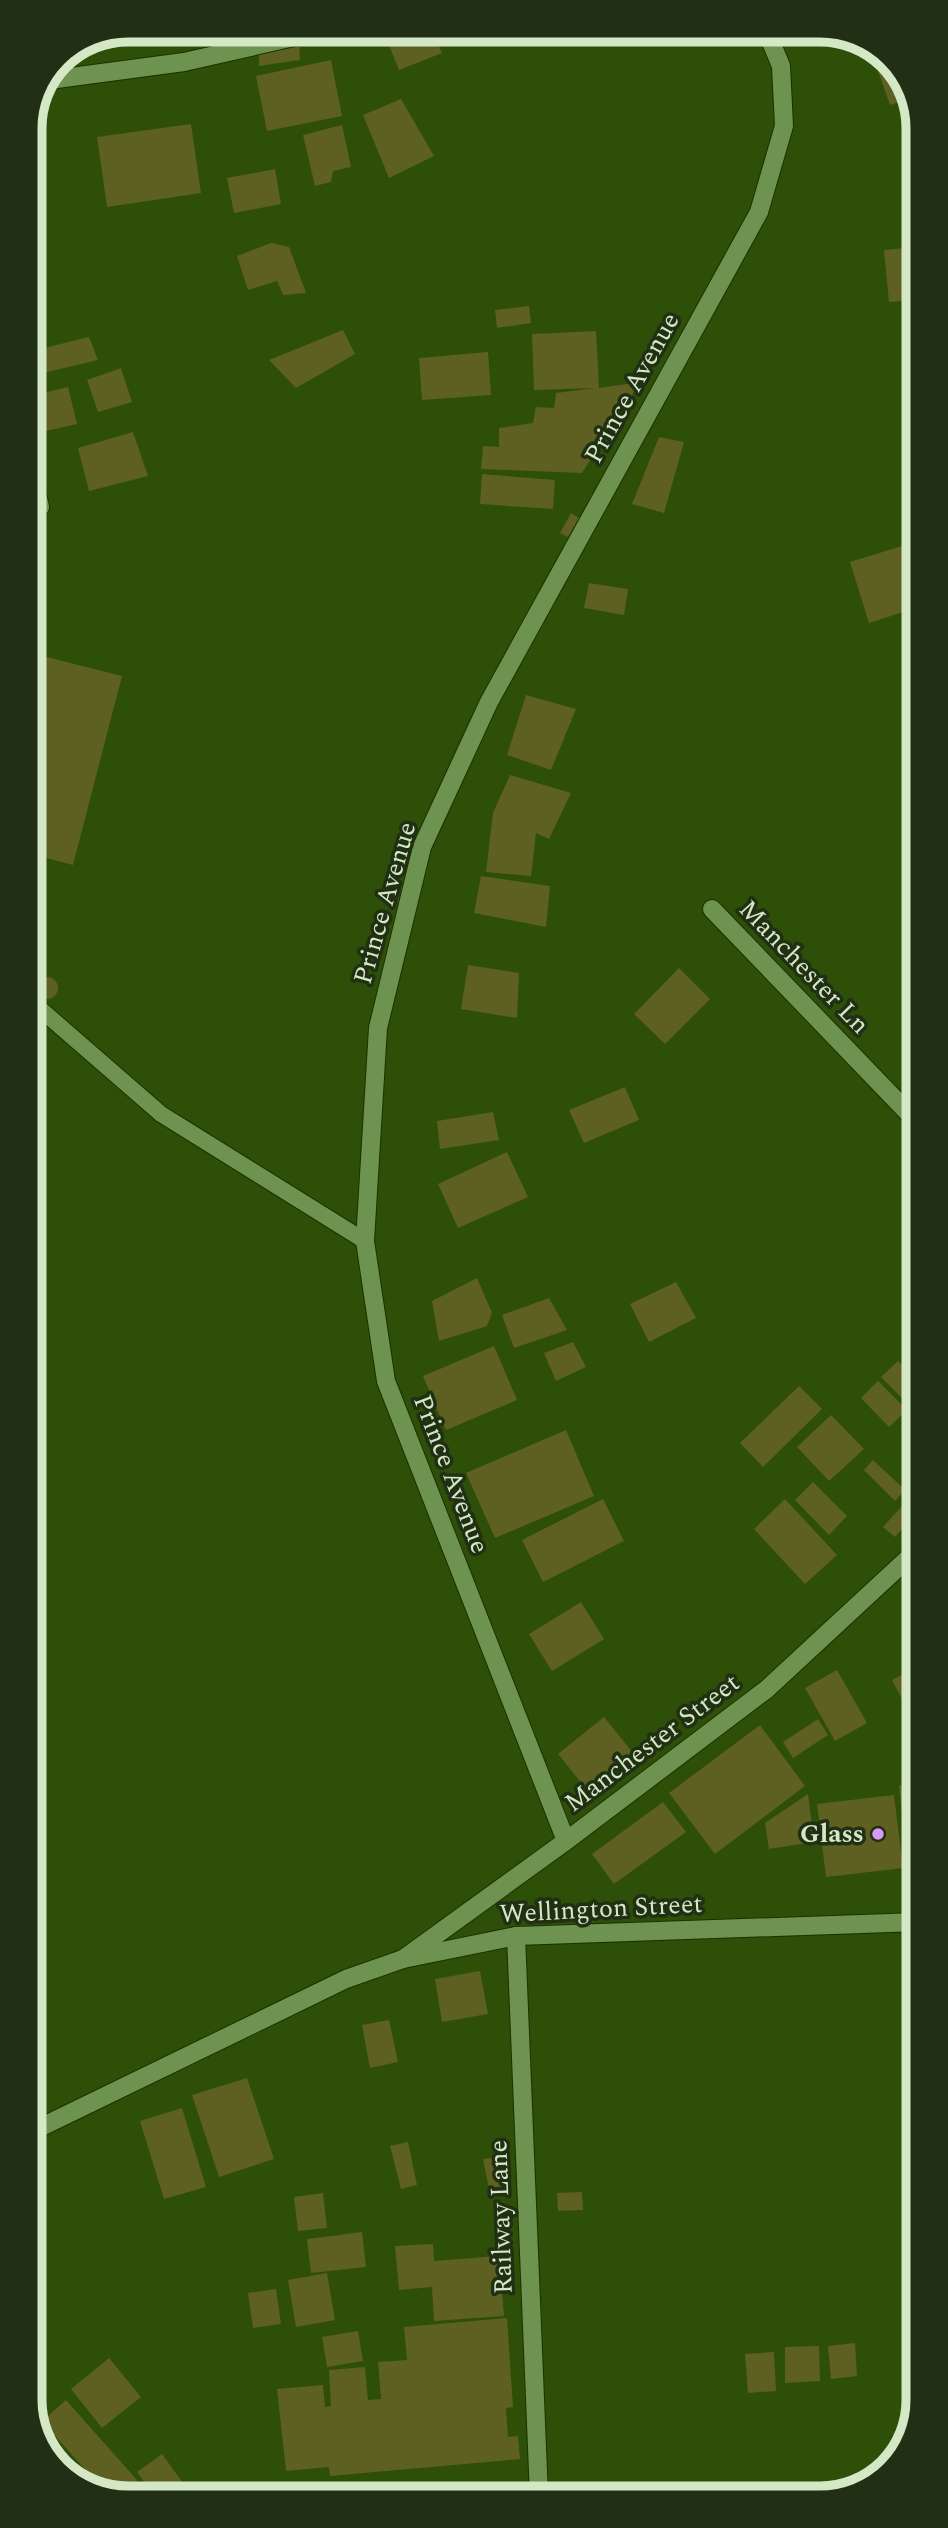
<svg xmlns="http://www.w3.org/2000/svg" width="948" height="2528" font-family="Spectral,serif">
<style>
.building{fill:#5d6020}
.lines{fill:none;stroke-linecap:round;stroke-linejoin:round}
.service-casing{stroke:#1a3200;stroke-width:18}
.minor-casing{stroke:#1a3200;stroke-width:20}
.tertiary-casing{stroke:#1a3200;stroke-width:20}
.secondary-casing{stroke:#1a3200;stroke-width:20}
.service{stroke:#6e9250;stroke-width:16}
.minor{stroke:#6e9250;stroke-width:18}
.tertiary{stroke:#6e9250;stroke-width:18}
.secondary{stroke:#6e9250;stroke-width:18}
.poi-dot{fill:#d69bfa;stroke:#213014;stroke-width:2.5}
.labels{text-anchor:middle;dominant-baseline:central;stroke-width:7;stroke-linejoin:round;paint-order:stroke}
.street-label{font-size:26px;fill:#d4e8c6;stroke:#213014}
.poi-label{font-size:26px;font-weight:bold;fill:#d4e8c6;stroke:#213014;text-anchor:end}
.rim{fill:none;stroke:#d4e8c6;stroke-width:9}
</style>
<rect width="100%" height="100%" fill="#2e4f07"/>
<!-- building -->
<path class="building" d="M428,30h4l10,23 -43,17 -10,-25z
M299,41l1,19 -41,6v-14z
M870,48l14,6 28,44 -22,7z
M331,60l11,56 -75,15 -11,-55z
M401,99l33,57 -45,22 -26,-63z
M191,124l10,69 -94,14 -10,-70z
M342,125l9,42 -18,4 -2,11 -16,4 -12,-51z
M275,169l6,35 -47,9 -7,-35z
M271,243l18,4 17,46 -23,2 -6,-14 -29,9 -11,-34z
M915,247v53l-26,2 -5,-52z
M529,306l2,17 -34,5 -2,-18z
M343,330l12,24 -59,34 -27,-28z
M596,331l3,57 41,-6 -22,35 2,17 -14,1 -24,38 -101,-4 2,-23 16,1v-19l34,-5 3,-16 18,1 2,-15 39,-5 -61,2 -2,-56z
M89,337l9,23 -55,13 -7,-23z
M488,352l3,43 -69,5 -3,-42z
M121,368l11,34 -34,10 -11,-32z
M68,387l9,37 -31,7 -7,-37z
M133,432l15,44 -59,15 -11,-43z
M659,437l25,5 -20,71 -32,-9z
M482,474l73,6 -2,29 -73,-5z
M571,513l8,5 -11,19 -8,-4z
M915,542l1,66 -47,15 -19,-61z
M589,583l39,6 -4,26 -40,-7z
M31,653l91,23 -49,189 -42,-11z
M526,695l50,14 -25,61 -44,-15z
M510,775l61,18 -22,46 -13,-6 -5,43 -45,-4 7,-59z
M481,876l69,10 -4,41 -72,-14z
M468,965l51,8 -2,45 -56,-9z
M679,968l31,31 -45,45 -31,-30z
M36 988a11 11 0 1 1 22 0a11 11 0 1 1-22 0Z
M625,1087l14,33 -55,23 -15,-33z
M493,1112l6,28 -59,9 -3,-28z
M507,1152l21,45 -70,31 -20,-44z
M477,1278l15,35 -5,13 -48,15 -7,-40z
M676,1282l20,36 -47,24 -19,-38z
M549,1298l18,32 -53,18 -12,-33z
M573,1342l13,25 -30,14 -12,-28z
M494,1346l23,54 -71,30 -23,-54z
M898,1361l19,18v26l-4,4 -32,-32z
M878,1381l29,29 -18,17 -28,-29z
M799,1386l23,23 -59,58 -23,-24z
M831,1415l33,34 -35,32 -32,-34z
M917,1415v31l-16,-16z
M566,1430l28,66 -99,42 -29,-65z
M873,1460l32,30 -10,11 -31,-31z
M813,1482l34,34 -18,19 -34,-35z
M917,1489v23l-22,25 -12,-10z
M603,1499l21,42 -81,41 -21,-42z
M785,1499l52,56 -32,29 -51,-55z
M581,1602l23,37 -52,32 -23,-37z
M917,1667v61l-25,-48z
M837,1670l30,53 -32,18 -30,-53z
M604,1717l34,42 -46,37 -34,-42z
M818,1719l10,16 -35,23 -10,-16z
M760,1725l45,61 -90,68 -46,-61z
M917,1784v95l-8,1 -10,-94z
M808,1794l6,48 -45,7 -4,-26z
M894,1795l9,73 -77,9 -9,-73z
M663,1802l23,30 -72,52 -22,-30z
M480,1971l8,43 -46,8 -7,-43z
M389,2020l9,42 -28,6 -8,-43z
M247,2078l27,81 -55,18 -27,-82z
M182,2108l24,79 -42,12 -24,-78z
M408,2142l9,43 -16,4 -11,-43z
M503,2156l6,28 -20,5 -6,-30z
M582,2192l1,18 -25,1 -1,-18z
M323,2193l4,35 -29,3 -4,-34z
M362,2232l4,35 -55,6 -4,-34z
M433,2244l1,17 65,-5 5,60 -70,5 -2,-34 -33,3 -4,-44z
M327,2273l8,47 -39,7 -8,-47z
M276,2289l5,35 -28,4 -5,-35z
M507,2318l6,89 -7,1 2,29 10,-1 2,23 -190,17 -1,-9 -43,4 -9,-82 46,-4 2,22 6,-1 -2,-36 36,-3 3,33 13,-1 -3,-37 29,-2 -3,-33z
M358,2331l5,30 -36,6 -5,-30z
M855,2343l2,33 -26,3 -3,-33z
M819,2346l1,35 -35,2v-36z
M774,2352l2,39 -28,2 -3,-39z
M109,2358l32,39 -39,31 -31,-39z
M66,2400l71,80 -19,17 -13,-5 -63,-71z
M162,2454l26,36 -8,8h-48l16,-11 -11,-15z
M300,2490l1,7h-28v-4z"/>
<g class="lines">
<!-- service casing -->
<g class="service-casing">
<path id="service" d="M31,1001l130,113 204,127"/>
</g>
<!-- minor casing -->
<g class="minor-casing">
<path id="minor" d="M30,464l10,43
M712,909l204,212
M566,1841l-180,-460 -21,-140 13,-213 44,-181 67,-145 270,-490 25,-86 -3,-60 -15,-36
M516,1936l23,560
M403,1959l163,-118 201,-152 150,-139"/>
</g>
<!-- tertiary casing -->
<g class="tertiary-casing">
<path id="tertiary" d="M49,80l135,-18 141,-32"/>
</g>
<!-- secondary casing -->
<g class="secondary-casing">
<path id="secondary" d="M33,2131l313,-152 57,-20 113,-23 402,-14"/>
</g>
<!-- service -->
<use href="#service" class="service"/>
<!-- minor -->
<use href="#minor" class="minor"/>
<!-- tertiary -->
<use href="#tertiary" class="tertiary"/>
<!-- secondary -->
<use href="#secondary" class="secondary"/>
</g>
<!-- markers -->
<circle class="poi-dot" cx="878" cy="1834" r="7"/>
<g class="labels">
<!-- street labels -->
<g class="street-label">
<text transform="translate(632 388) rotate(-61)">Prince Avenue</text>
<text transform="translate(385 903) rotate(-74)">Prince Avenue</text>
<text transform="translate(804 967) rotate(46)">Manchester Ln</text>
<text transform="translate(451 1474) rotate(69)">Prince Avenue</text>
<text transform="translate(652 1743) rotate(-37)">Manchester Street</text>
<text transform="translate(601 1909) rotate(-3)">Wellington Street</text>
<text transform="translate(501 2217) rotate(-92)">Railway Lane</text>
</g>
<!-- poi labels -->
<g class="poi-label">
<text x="864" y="1834">Glass</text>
</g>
</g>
<!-- crop -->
<path d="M0 0H948V2528H0ZM128 42H820A86 86 0 0 1 906 128V2400A86 86 0 0 1 820 2486H128A86 86 0 0 1 42 2400V128A86 86 0 0 1 128 42Z" fill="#213014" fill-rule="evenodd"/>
<path class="rim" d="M128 42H820A86 86 0 0 1 906 128V2400A86 86 0 0 1 820 2486H128A86 86 0 0 1 42 2400V128A86 86 0 0 1 128 42Z"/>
</svg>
